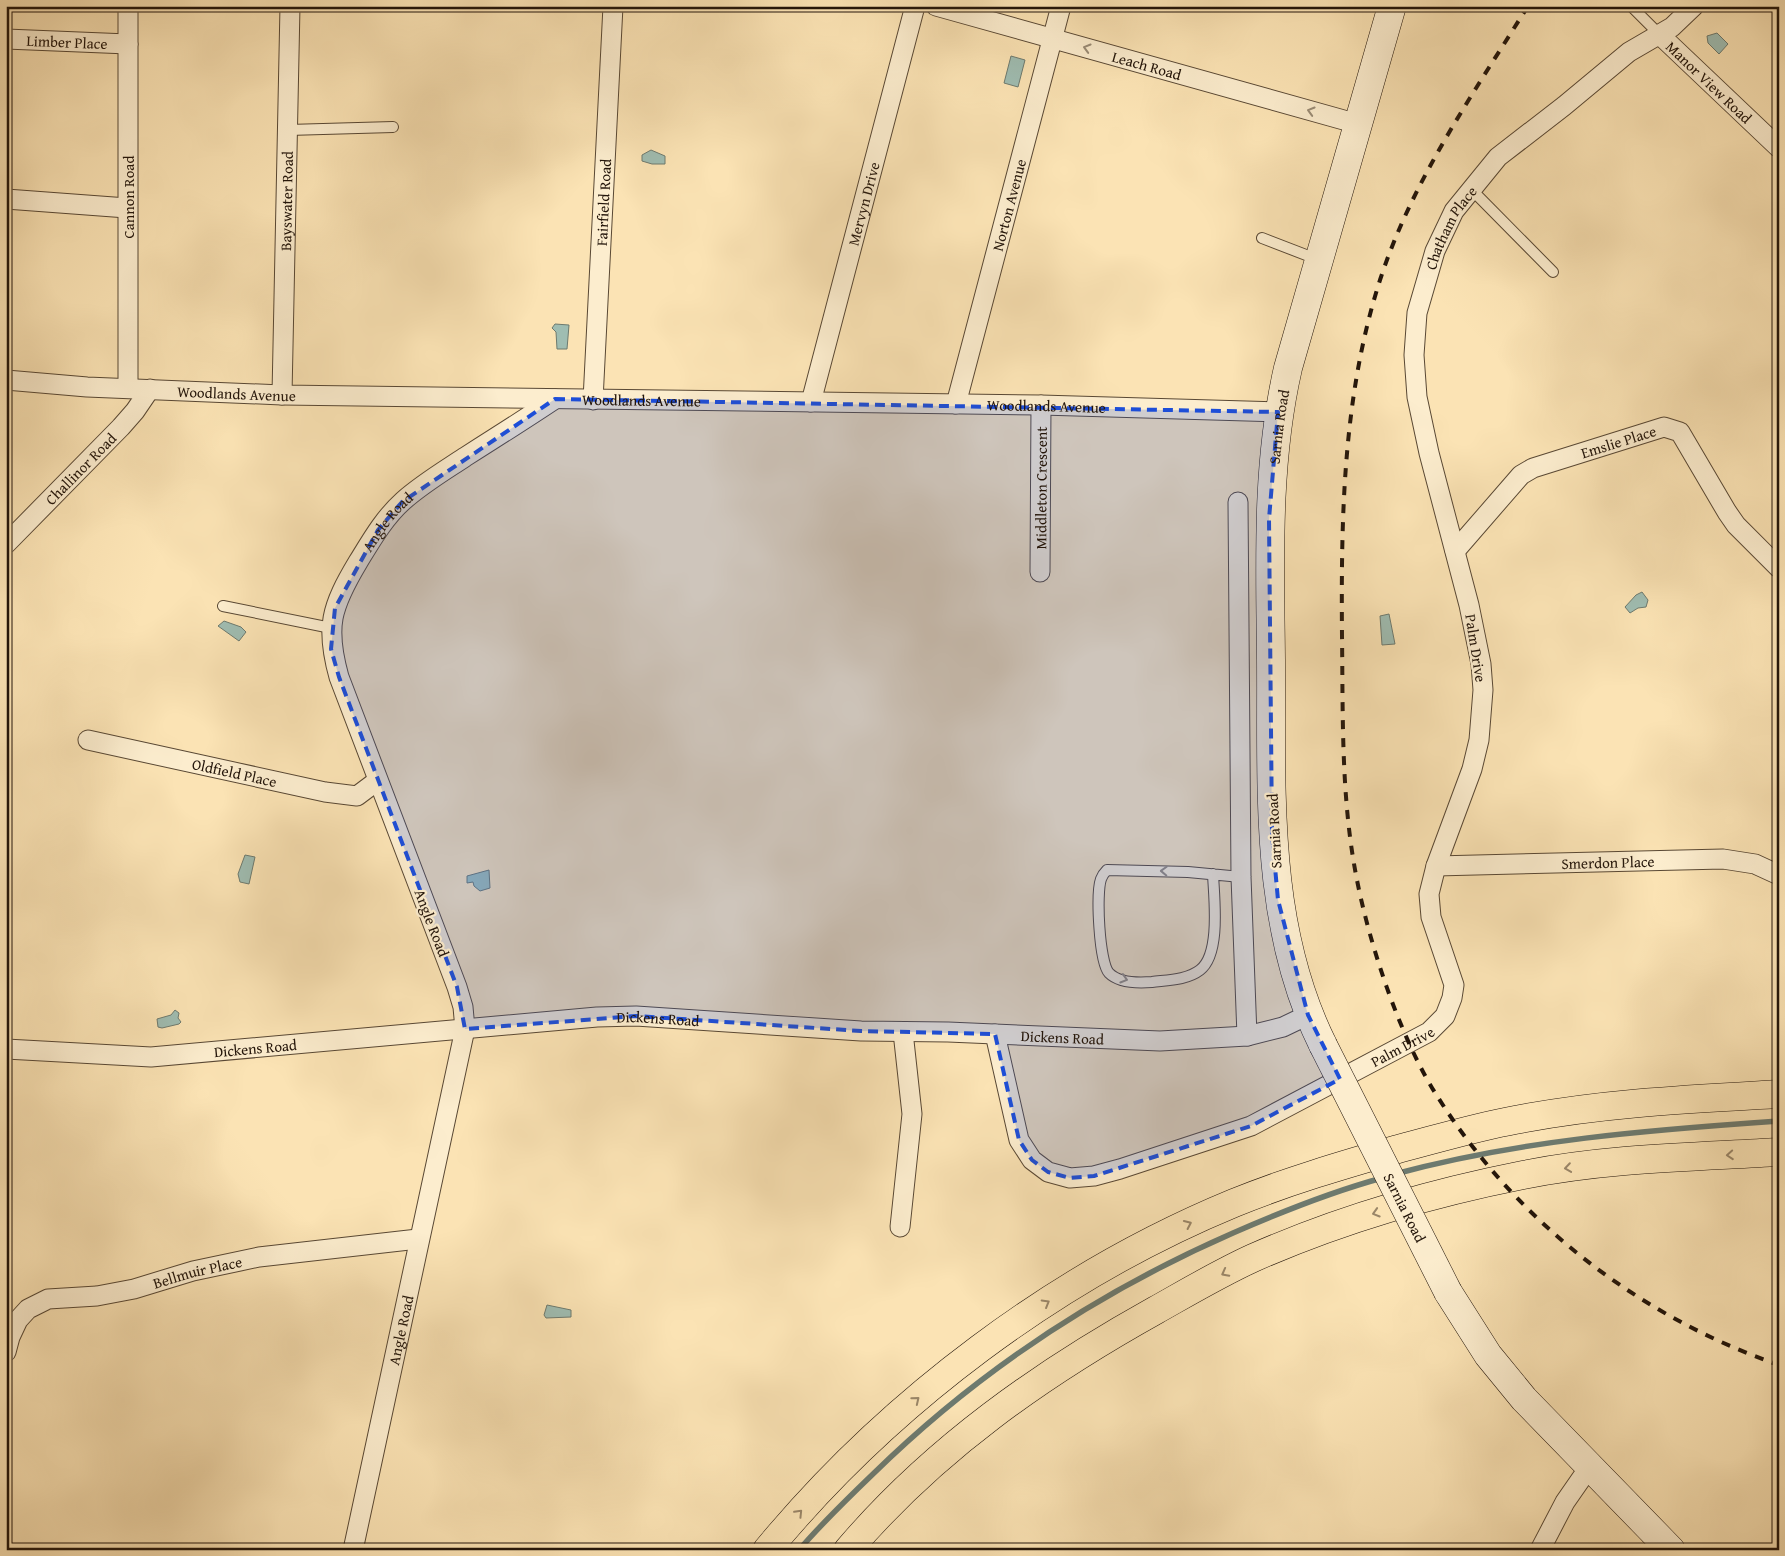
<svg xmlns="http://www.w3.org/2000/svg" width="1785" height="1556" font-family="'Gentium Book Plus',serif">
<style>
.water{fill:#9fbdb2;stroke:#6d7a6f}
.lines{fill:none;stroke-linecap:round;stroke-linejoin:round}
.stream{stroke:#6d7a6f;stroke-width:5.5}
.service-casing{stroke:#594834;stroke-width:12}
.minor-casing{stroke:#594834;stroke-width:21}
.secondary-casing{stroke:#23150a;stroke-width:29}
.motorway-casing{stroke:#23150a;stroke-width:29}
.service{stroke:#fcedce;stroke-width:10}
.minor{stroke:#fcedce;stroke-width:19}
.secondary{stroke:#fcedce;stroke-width:28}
.motorway{stroke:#fbe3b4;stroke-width:28}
.rail{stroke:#23150a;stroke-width:4;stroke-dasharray:9 9;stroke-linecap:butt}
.secondary-bridge-casing{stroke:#23150a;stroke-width:29;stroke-linecap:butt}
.secondary-bridge{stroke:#fcedce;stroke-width:28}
.oneway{stroke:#9a8c76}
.oneway2{stroke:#9a8668}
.marked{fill:#1d4ed8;fill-opacity:0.2;stroke:#1d4ed8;stroke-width:4;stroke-dasharray:10 6;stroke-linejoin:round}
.labels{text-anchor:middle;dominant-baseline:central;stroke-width:4.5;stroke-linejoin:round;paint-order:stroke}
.street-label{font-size:15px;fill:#23150a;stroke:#fcedce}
</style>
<rect width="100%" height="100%" fill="#fbe3b4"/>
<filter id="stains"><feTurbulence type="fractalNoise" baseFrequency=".004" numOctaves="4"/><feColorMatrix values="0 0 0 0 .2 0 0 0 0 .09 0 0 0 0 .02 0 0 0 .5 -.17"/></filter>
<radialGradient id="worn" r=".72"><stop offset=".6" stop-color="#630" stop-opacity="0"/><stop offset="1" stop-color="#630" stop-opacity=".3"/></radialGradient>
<!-- water -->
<path class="water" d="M1717,33l11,11 -9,10 -11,-11 -1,-7z
M1011,56l14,4 -7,27 -14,-4z
M651,150l14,6v8h-13l-10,-3v-6z
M555,324l14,1 -2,24h-10l-1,-17 -4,-4z
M1642,592l6,8 -2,7 -8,1 -8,5 -5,-6 11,-12z
M1389,614l6,30 -13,1 -2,-29z
M224,621l17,6 5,5 -7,9 -21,-15z
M245,855l10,2 -6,27 -9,-2 -2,-8z
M489,870l1,18 -10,3 -6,-5 -1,-4 -6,1v-7z
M175,1010l4,3 -1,5 3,4 -2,2 -17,4 -4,-1 -1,-8 14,-4z
M547,1305l24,5v7l-25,1 -2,-3z"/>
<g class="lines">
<!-- stream -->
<path class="stream" d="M1395,1174c126,-34 254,-44 384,-53
M799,1550c23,-27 49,-52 74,-76 105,-103 225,-182 360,-241 48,-21 98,-41 149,-55"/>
<!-- service casing -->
<g class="service-casing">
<path id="service" d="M1631,6l29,29
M288,130l105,-3
M1470,188l83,84
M1262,238l57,22
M223,606l108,22
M1213,874c1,24 8,80 -13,96 -13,10 -32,10 -48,12 -12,1 -33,1 -43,-9 -10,-11 -13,-80 -8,-94 1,-3 4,-7 6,-9l81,2 53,5"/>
</g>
<!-- minor casing -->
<g class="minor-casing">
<g id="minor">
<path d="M128,6v382"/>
<path id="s1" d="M936,6l422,118"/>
<path id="s2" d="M1660,35l119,113"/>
<path id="s3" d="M6,39l122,5"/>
<path d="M6,199l121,9"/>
<path id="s4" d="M6,380l81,7 195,8 759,10 237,7"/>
<path id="s5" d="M282,395l8,-389"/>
<path id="s6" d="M593,400l20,-394"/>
<path id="s7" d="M811,402l104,-396"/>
<path id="s8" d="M956,404l105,-398"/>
<path d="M1238,502l3,375 6,159"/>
<path id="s9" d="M6,544l115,-117 14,-16 15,-22"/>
<path id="s10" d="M1455,551l66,-76 12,-7 131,-41 16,5 47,80 9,13 43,43"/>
<path id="s11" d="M1040,572l1,-167"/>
<path id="s12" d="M88,740l237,52 32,4 20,-15"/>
<path id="s13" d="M1436,866l287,-7 32,5 24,11"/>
<path id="s14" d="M995,1034l24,106 13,20 16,12 22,6 24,-2 26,-7 131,-43 178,-94 16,-16 7,-18 2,-13 -23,-68 -2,-23 7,-28 36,-97 7,-29 4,-50 -2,-26 -12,-59 -40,-152 -12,-56 -3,-42 3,-42 18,-62 19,-40 44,-54 66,-51 65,-54 43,-25 22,-21"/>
<path id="s15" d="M6,1049l145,8 446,-40 39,-1 225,15 87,1 212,9 87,-5 36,-9 25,-12"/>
<path d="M900,1227l12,-113 -9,-82"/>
<path id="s16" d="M6,1352l4,-15 8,-17 10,-11 20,-10 49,-3 37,-7 59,-18 66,-14 159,-18"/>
<path id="s17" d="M353,1550l112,-521 -2,-22 -6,-20 -118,-310c-14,-50 -8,-70 19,-115 13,-21 26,-44 45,-61 19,-17 41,-30 62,-44 30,-19 60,-38 90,-58"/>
<path d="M1540,1550l25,-48 25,-36"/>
</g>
</g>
<!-- secondary casing -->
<g class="secondary-casing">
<g id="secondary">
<path id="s18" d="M1323,1045c-60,-121 -51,-255 -52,-386 -1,-98 -5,-195 17,-291l104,-362"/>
<path d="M1448,1292l40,63 36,44 147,151"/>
</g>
</g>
<!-- motorway casing -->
<g class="motorway-casing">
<path id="motorway" d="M767,1550c122,-148 290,-274 467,-347 54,-22 109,-38 164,-54 39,-10 78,-22 117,-29 87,-17 176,-21 264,-26
M848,1550c86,-101 193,-176 308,-240 32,-18 64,-37 97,-52 86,-38 179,-65 270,-83 84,-17 171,-18 256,-23"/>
</g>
<!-- service -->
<use href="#service" class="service"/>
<!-- minor -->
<use href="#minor" class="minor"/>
<!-- secondary -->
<use href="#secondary" class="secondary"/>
<!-- motorway -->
<use href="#motorway" class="motorway"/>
<!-- rail -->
<path class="rail" d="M1528,6c-55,88 -116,175 -148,274 -37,115 -39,236 -38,356 1,80 -1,160 14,239 13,69 45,166 83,224 79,124 201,218 340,266"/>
<!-- secondary-bridge casing -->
<g class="secondary-bridge-casing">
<g id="secondary-bridge">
<path id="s19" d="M1323,1045l125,247"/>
</g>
</g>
<!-- secondary-bridge -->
<use href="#secondary-bridge" class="secondary-bridge"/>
</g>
<!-- one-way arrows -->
<defs><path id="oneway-chevron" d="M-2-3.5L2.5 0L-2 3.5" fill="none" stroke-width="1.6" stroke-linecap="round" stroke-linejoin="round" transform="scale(1.25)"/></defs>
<g class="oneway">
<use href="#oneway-chevron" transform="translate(1087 48) rotate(-164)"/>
<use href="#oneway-chevron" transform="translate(1311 111) rotate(-164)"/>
<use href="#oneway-chevron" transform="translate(1164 871) rotate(-178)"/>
<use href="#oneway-chevron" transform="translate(1124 979) rotate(17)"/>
</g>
<g class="oneway2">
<use href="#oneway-chevron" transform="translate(1730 1155) rotate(176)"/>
<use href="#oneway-chevron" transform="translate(1568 1168) rotate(172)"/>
<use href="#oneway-chevron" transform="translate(1376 1213) rotate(163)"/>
<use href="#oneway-chevron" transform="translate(1188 1224) rotate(-25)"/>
<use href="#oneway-chevron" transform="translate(1225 1273) rotate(152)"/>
<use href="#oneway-chevron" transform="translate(1046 1303) rotate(-30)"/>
<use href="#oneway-chevron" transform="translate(916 1400) rotate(-39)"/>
<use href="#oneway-chevron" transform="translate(799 1513) rotate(-46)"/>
</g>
<!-- marked area -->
<path class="marked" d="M555,399l723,13 -9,107 3,315 6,66 30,115 32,64 -89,47 -157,50 -24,2 -22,-6 -16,-12 -13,-20 -24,-106 -134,-3 -225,-15 -171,13 -8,-42 -118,-310 -8,-28 4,-41 43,-78 24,-28z"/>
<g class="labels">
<!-- street labels -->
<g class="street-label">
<text stroke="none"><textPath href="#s3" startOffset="61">Limber Place</textPath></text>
<text stroke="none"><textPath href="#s1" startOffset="219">Leach Road</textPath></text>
<text stroke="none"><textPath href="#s2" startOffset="68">Manor View Road</textPath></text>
<text transform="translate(128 197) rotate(-90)">Cannon Road</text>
<text stroke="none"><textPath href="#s5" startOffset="194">Bayswater Road</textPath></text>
<text stroke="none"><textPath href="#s6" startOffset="198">Fairfield Road</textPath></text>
<text stroke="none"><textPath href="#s7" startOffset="205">Mervyn Drive</textPath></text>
<text stroke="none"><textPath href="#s8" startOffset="206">Norton Avenue</textPath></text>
<text stroke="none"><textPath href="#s14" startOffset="1405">Chatham Place</textPath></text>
<text stroke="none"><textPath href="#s4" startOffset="231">Woodlands Avenue</textPath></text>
<text stroke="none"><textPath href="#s4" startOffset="636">Woodlands Avenue</textPath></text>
<text stroke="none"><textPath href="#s4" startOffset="1041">Woodlands Avenue</textPath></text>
<text stroke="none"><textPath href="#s18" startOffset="626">Sarnia Road</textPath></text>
<text stroke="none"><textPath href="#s10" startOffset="204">Emslie Place</textPath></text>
<text stroke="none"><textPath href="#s9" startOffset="106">Challinor Road</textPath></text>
<text stroke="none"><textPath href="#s11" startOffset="84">Middleton Crescent</textPath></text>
<text stroke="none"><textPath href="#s17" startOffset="1079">Angle Road</textPath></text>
<text transform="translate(1476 648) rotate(81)">Palm Drive</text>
<text stroke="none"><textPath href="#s12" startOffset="150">Oldfield Place</textPath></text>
<text transform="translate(1274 831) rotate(-93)">Sarnia Road</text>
<text stroke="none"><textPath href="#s13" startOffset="172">Smerdon Place</textPath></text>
<text transform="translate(432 923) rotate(69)">Angle Road</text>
<text stroke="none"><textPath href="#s15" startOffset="654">Dickens Road</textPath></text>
<text stroke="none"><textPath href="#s15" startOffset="1059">Dickens Road</textPath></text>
<text stroke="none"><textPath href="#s14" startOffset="535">Palm Drive</textPath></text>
<text stroke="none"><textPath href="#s15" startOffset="250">Dickens Road</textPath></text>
<text stroke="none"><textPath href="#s19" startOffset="182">Sarnia Road</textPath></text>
<text stroke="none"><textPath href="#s16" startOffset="224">Bellmuir Place</textPath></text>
<text stroke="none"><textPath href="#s17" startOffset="225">Angle Road</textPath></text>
</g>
</g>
<!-- margin -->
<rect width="1785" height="1556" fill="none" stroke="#fbe3b4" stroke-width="25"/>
<rect x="8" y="8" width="1770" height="1541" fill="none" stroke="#23150a" stroke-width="2.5"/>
<rect x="12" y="12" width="1760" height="1531" fill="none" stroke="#23150a"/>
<rect width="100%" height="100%" filter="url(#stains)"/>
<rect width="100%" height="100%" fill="url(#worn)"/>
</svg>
